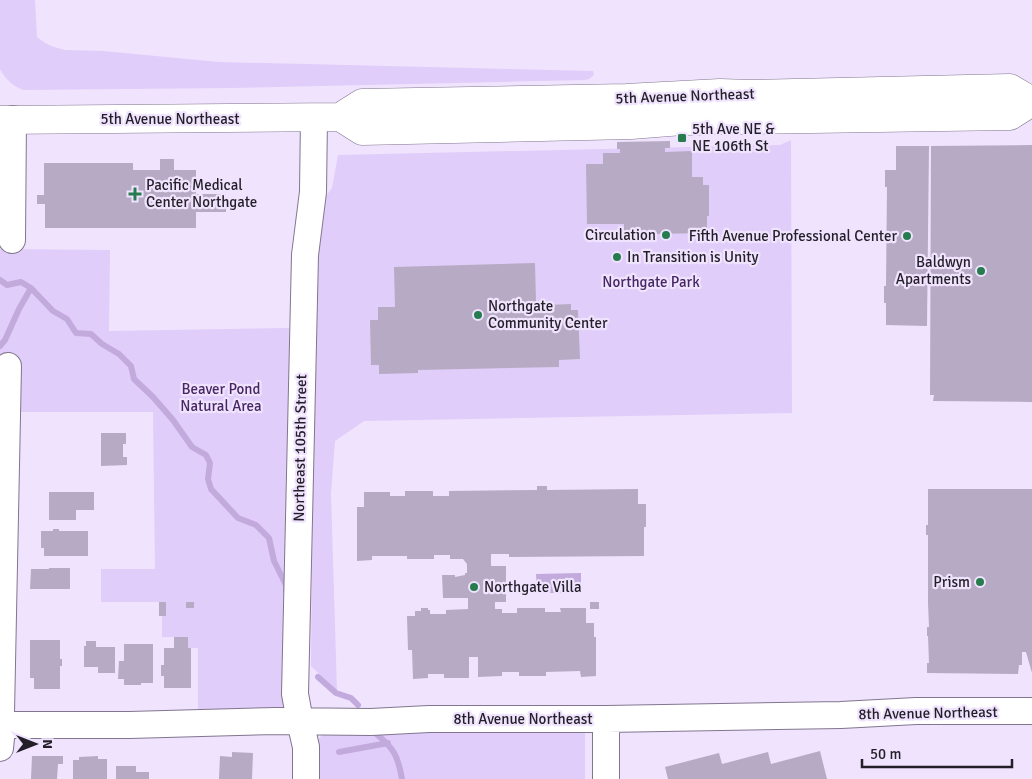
<svg xmlns="http://www.w3.org/2000/svg" width="1032" height="779" font-family="Signika,sans-serif">
<style>
.green{fill:#e1cdf9}
.water{fill:#c2aadd}
.lines{fill:none;stroke-linecap:round;stroke-linejoin:round}
.stream{stroke:#c2aadd;stroke-width:6}
.building{fill:#b6aac4}
.minor-casing{stroke:#81768e;stroke-width:28}
.major-casing{stroke:#81768e;stroke-width:29}
.minor{stroke:#fff;stroke-width:26}
.major{stroke:#fff;stroke-width:28}
.poi-dot{fill:#277c4f;stroke:#f0e3fe;stroke-width:2}
.labels{text-anchor:middle;dominant-baseline:central;stroke-width:4.5;stroke-linejoin:round;paint-order:stroke}
.street-label{font-size:15px;fill:#231f28;stroke:#f0e3fe}
.poi-label{font-size:15px;fill:#231f28;stroke:#f0e3fe;text-anchor:start}
.park-label{font-size:15px;fill:#462663;stroke:#f0e3fe}
</style>
<rect width="100%" height="100%" fill="#f0e3fe"/>
<!-- green -->
<path class="green" d="M0,0h35l2,37 8,6 9,4 11,3 38,1 116,11 374,9 1,4 -5,4 -4,1 -355,8 -207,2c-10,-4 -18,-11 -23,-21z
M791,140l1,273 -428,8 -29,20 -4,53 6,197 -26,-25 2,-224 -1,-124 11,-107 3,-15 6,-8 6,-33 442,-10z
M0,249l110,1 -1,81 180,-3 1,365 -5,12 -4,4 -83,2v-63h-10l-1,-11h-25v-21l4,-1v-13h-65v-33h54l-2,-157h-136l-17,-51z
M585,727v52h-270c0,-11 -2,-29 3,-39 2,-4 6,-6 9,-8z"/>
<!-- water -->
<path class="water" d="M581,573v20h-44l-1,-19z"/>
<g class="lines">
<!-- stream -->
<path class="stream" d="M0,280l7,5 14,-3 10,6 22,23 14,8 9,14 15,1 11,10 17,10 12,12 3,13 19,18 20,23 19,27 14,8 4,8 -2,16 3,10 27,29 18,7 13,13 5,23 12,24v6
M0,346l5,-6 14,-31 12,-21
M318,677l18,16 15,5 7,7
M375,733c19,15 23,23 27,46
M339,752l49,-9"/>
</g>
<!-- building -->
<path class="building" d="M670,141v7h-5v4l27,-1v26h11v8h6v31h-2v17l-55,1v3h-28v-13h-37l-1,-60h17v-11h17v-4h-3v-7z
M1032,145v257l-99,-1 1,-6h-4l1,-249z
M896,146h33l-2,180 -41,-1v-22h-2v-17h2l1,-99h-2v-17h11z
M160,159h14v11h22v24h30v18h-30v16h-151v-24h-8v-9h7v-32h89v7h27z
M535,263l1,39 10,-1 1,4 24,-1v6h7l2,49 -21,1v7l-141,3v3l-39,1v-9h-8l-1,-45h8v-13h17l-1,-40z
M101,433h25v11h-3v13h4v8l-26,1z
M537,486h10v4l91,-1v15h8v23h-2v29l-135,1v-3h-18v12h15v36h-11v7h7v4h15v-5h28v4h16l-1,-4h26v15h8v14h2v39l-15,1 -1,-6 -34,1v4h-27v-4h-17v4l-24,1v-20h-9v21h-25v-4h-16v4l-15,1 -1,-29h-4l-1,-34h8v-5h6v-3h7v2h2v4h16v-4l22,-1v-11h-25l-1,-23h13v2l10,-2v-2h2v-9l-4,-5h-13v-4h-16v4h-27v-3h-35v4l-15,1v-54h7v-15h26v4h15v-5h28v5h16v-5l88,-1z
M928,489h104v184l-6,-21h-4v13h-3l-1,9 -91,-1v-10h2l-1,-27h-1v-9h2l-1,-24v-68h-2v-10h2z
M49,492h45v18h-18v10h-27z
M53,529h6v2h29v25h-44v-8h-3v-17h12z
M49,568h21v21h-40l1,-20h18z
M159,602h7v14h-7z
M186,602h8v6h-8z
M590,602h9v7h-9z
M174,637h14v11h3v40h-27v-12h-3v-11h3v-17h10z
M30,640h30v19h2v7h-2v23h-26v-11h-4z
M86,641h10v6h19v26h-17v-6h-14v-21h2z
M124,644h29v39h-12v2h-17v-6h-6l1,-18h5z
M820,751l7,28h-159l-3,-12 54,-14 3,11 46,-12 3,12z
M232,752l21,1 -1,26h-33l1,-23 12,1z
M32,756h31v8h-5l-1,15h-26z
M98,756v3h9v20h-34v-19h6v-3z
M116,766h20v6h13v7h-33z"/>
<g class="lines">
<!-- minor casing -->
<g class="minor-casing">
<path id="minor" d="M12,240l1,-121
M1,713l7,-347
M606,719v60
M14,725h115l147,-4 95,1 58,-3h177l235,-4 75,-4h116
M0,748l1,-10
M306,779v-32l-6,-26 -5,-27 10,-439 8,-63 1,-75"/>
</g>
<!-- major casing -->
<g class="major-casing">
<path id="major" d="M340,117l22,-14 264,-5 94,-5 31,1 259,-6 22,13
M0,120l340,-3 22,14 269,-6 51,-4 328,-5 22,-14"/>
</g>
<!-- minor -->
<use href="#minor" class="minor"/>
<!-- major -->
<use href="#major" class="major"/>
</g>
<!-- markers -->
<g class="poi-dot">
<rect x="677" y="133" width="10" height="10" rx="2.5"/>
<path d="M132.5 186.5h5v5h5v5h-5v5h-5v-5h-5v-5h5z"/>
<circle cx="666" cy="235" r="5"/>
<circle cx="907" cy="236" r="5"/>
<circle cx="617" cy="257" r="5"/>
<circle cx="981" cy="271" r="5"/>
<circle cx="478" cy="315" r="5"/>
<circle cx="980" cy="582" r="5"/>
<circle cx="474" cy="587" r="5"/>
</g>
<g class="labels">
<!-- street labels -->
<g class="street-label">
<text transform="translate(685 96) rotate(-2)">5th Avenue Northeast</text>
<text x="170" y="119">5th Avenue Northeast</text>
<text transform="translate(300 448) rotate(-89)">Northeast 105th Street</text>
<text transform="translate(928 713) rotate(-1)">8th Avenue Northeast</text>
<text x="523" y="719">8th Avenue Northeast</text>
</g>
<!-- poi labels -->
<g class="poi-label">
<text x="692" y="129">5th Ave NE &amp;<tspan x="692" dy="17">NE 106th St</tspan></text>
<text x="146" y="185">Pacific Medical<tspan x="146" dy="17">Center Northgate</tspan></text>
<text x="656" y="235" text-anchor="end">Circulation</text>
<text x="897" y="236" text-anchor="end">Fifth Avenue Professional Center</text>
<text x="627" y="257">In Transition is Unity</text>
<text x="971" y="262" text-anchor="end">Baldwyn<tspan x="971" dy="17">Apartments</tspan></text>
<text x="488" y="306">Northgate<tspan x="488" dy="17">Community Center</tspan></text>
<text x="970" y="582" text-anchor="end">Prism</text>
<text x="484" y="587">Northgate Villa</text>
</g>
<!-- park labels -->
<g class="park-label">
<text x="651" y="282">Northgate Park</text>
<text x="221" y="389">Beaver Pond<tspan x="221" dy="17">Natural Area</tspan></text>
</g>
</g>
<!-- north arrow -->
<g transform="translate(35 744) rotate(90)" stroke="#f0e3fe" stroke-width="4" paint-order="stroke">
<path d="M0-4L9 19L0 12L-9 19Z" fill="#231f28"/>
<text y="-8" font-size="14" font-weight="bold" text-anchor="middle" fill="#231f28">N</text>
</g>
<!-- scale -->
<path d="M862 759v8h150v-8" fill="none" stroke="#231f28" stroke-width="2.5"/>
<text x="870" y="759" font-size="15" fill="#231f28" stroke="#f0e3fe" stroke-width="4" paint-order="stroke">50 m</text>
</svg>
